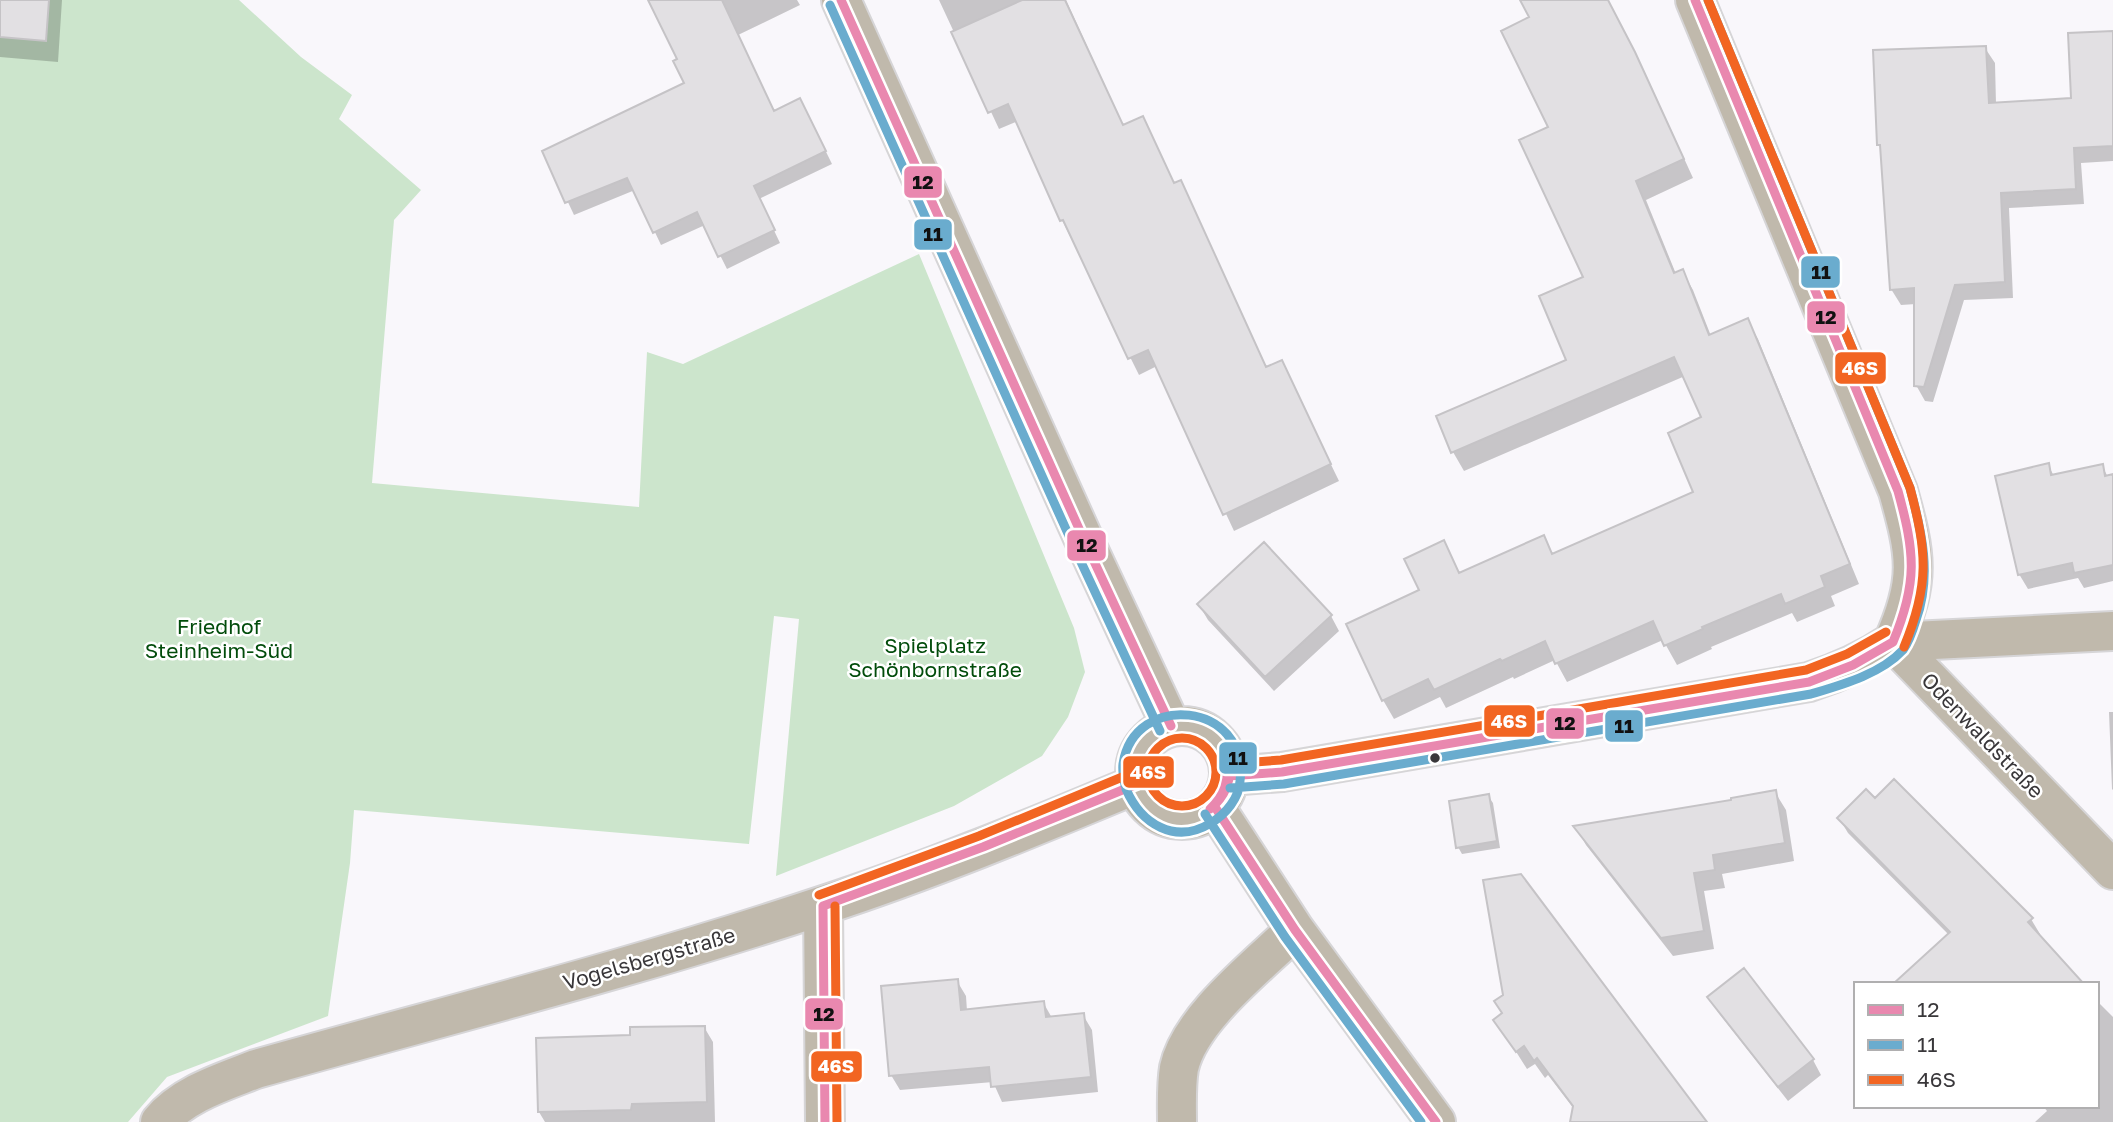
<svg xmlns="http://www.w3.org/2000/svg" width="2113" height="1122" font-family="'Golos Text',sans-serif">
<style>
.green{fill:#cce5cc}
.shadow{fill:#0003}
.building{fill:#e2e0e3;stroke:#c5c3c6;stroke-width:2}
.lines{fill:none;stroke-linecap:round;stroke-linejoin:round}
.minor-casing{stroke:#d6d5d7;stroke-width:42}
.minor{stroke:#c0b9ac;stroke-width:38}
.bus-1-casing{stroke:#fff;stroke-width:14}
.bus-2-casing{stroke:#fff;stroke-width:14}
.bus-3-casing{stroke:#fff;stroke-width:14}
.bus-1{stroke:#e988af;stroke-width:9}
.bus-2{stroke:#6aacce;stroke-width:9}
.bus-3{stroke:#f26522;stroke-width:9}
.bus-dot{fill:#39373a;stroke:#fff;stroke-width:2.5}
.labels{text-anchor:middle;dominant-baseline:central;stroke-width:5;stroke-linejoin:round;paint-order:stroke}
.park-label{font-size:21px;fill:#024c0b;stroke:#fff}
.street-label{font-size:21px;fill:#39373a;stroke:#fff}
.line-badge{stroke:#fff;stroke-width:2.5}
.badge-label{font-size:19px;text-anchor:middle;font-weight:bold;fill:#fff}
.pale-badge-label{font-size:19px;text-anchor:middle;font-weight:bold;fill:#111}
</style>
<rect width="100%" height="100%" fill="#f9f7fb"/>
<!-- green -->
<path class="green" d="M0,0h239l62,57 51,38 -13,24 82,71 -27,30 -22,263 267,24 8,-155 36,12 236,-110 155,374 11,44 -17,45 -26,39 -88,50 -178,70 23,-257 -25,-3 -25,228 -395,-34 -4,53 -22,153 -161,61 -39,45h-128z"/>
<!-- shadow -->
<path class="shadow" d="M0,0h62l-4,62 -58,-5z
M650,0h147l3,5 -62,30 37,77 32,1 25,51 -73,35 21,44 -53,26 -22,-44 -44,20 -26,-55 -61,25 -30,-64 142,-68 -7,-23z
M939,0h127l58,127 51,58 5,-3 87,186 14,-6 58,119 -105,50 -77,-165 -18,9 -77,-155 -44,-99 -19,8z
M1522,0h70l27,22 26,51 48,105 -47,22 30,74 6,-3 11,19 18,46 36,-16 11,19 101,245 -28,12 4,10 -38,16 -5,-9 -81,34 1,2 -35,16 -14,-25 -96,42 -12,-22 -41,19 -1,-2 -67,31 -6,-11 -46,22 -11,-19 38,-109 22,-49 17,32 83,-37 10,18 143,-63 8,-74 -19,-42 -221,95 -11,-19 115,-91 17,-83 -35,-151 -19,-109z
M2113,33v128l-32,2 3,41 -75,4 4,90 -49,2 -31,102 -8,-1 -9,-16v-81l-15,1 -10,-16 -9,-139 -3,-6 106,-96 10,15 1,41 77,-4z
M2048,465l6,11 48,-10 6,11 5,-1v105l-29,7 -6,-10 -50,11 -9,-15z
M1199,605l132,11 8,15 -65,60 -66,-71z
M2109,712h4v78l-1,-1z
M1775,792l11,18 8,51 -72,13 3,14 -21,3 10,58 -41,7 -87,-111 -10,-18 157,-25z
M1488,796l5,7 7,45 -38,6 -4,-7z
M1839,818l192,101 9,15 -3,2 -88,-1 -101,-102z
M957,981l9,15 1,15 76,-9 9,16 31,-3 9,15 6,62 -96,10 -9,-20 -93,8 -9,-15z
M1709,997l104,63 8,15 -33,26 -70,-89z
M2097,1001l16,16v105h-78l12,-11 -4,-5h54z
M1496,1020l209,102h-133l2,-13 -26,-34 -3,3 -10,-14 -8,5z
M704,1027l9,15 2,80h-170l-6,-10 93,-75z"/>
<!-- building -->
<path class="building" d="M0,0h49l-3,41 -46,-4z
M648,0h74l52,111 26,-13 26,53 -72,35 21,44 -57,27 -21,-45 -44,21 -26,-55 -62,25 -23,-52 142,-68 -11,-22 4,-2z
M1022,0h43l58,125 20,-9 31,67 7,-3 85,187 16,-7 49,104 -108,51 -75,-165 -20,9 -51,-109 -14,-30 -3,1 -52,-117 -20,9 -37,-81z
M1520,0h88l27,52 49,107 -48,22 38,92 9,-4 26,66 39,-17 102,246 -29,12 4,11 -40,17 -4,-10 -79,33 1,2 -39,17 -11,-25 -98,43 -10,-23 -43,20 -2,-2 -66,31 -6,-11 -46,22 -36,-77 73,-34 -15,-31 40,-19 15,33 85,-38 8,19 141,-62 -25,-59 33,-16 -27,-60 -223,96 -15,-37 130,-56 -27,-64 44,-19 -64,-137 29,-13 -47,-96 28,-14z
M2113,31v115l-39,2 2,41 -75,4 4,89 -50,3 -31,102 -10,-1v-98l-24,2 -10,-145h-3l-4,-95 113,-4 3,57 82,-5 -3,-65z
M2049,463l2,12 52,-11 2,12 8,-2v91l-39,8 -2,-10 -54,12 -23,-99z
M1264,542l68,73 -67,62 -68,-73z
M1894,779l139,139 -5,4 56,62h-191l57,-52 -113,-114 29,-29 9,9z
M1776,790l9,53 -72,12 2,15 -21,3 10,58 -43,7 -88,-112 158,-26v-2z
M1489,794l8,47 -41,7 -7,-47z
M1521,874l186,248h-137l3,-16 -36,-48 -3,3 -10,-15 -8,6 -23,-32 9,-7 -8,-12 9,-6 -20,-115z
M1744,968l70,91 -36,28 -71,-90z
M958,979l3,31 83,-9 2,16 38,-4 7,64 -100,10 -2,-20 -100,9 -8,-90z
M705,1026l2,76 -75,2 -1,6 -93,2 -2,-74 94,-3v-8z"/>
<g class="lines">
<!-- minor casing -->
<g class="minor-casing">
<path id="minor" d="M841,0l244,542 86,184
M1695,0l203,491c18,64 23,89 -5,151
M1893,642l220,228
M1135 773a47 47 0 1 1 94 0a47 47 0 1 1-94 0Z
M1229,776l53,-4 527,-90c31,-10 57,-22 84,-40l220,-11
M1215,807l80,123 141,192
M823,906l2,216
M160,1122c23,-28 63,-40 96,-53 188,-53 379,-101 565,-163 107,-35 211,-78 316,-122
M1177,1122c0,-18 -1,-36 2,-54 11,-50 80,-103 116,-138"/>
</g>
<!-- minor -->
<use href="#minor" class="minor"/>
<!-- bus-1 casing -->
<g class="bus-1-casing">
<path id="bus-1" d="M841,0l244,542 86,184
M1695,0l203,491c17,62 20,91 -5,151
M1229,776l53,-4 527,-90 44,-17 40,-23
M1215,807l80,123 141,192
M1210,809c15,-14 19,-28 17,-48
M1210,809c14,-11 24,-30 17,-48
M823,906l160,-59 154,-63
M823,906l2,216"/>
</g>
<!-- bus-2 casing -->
<g class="bus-2-casing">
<path id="bus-2" d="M830,5l244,542 86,184
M1125,785c-1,-6 -3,-14 -2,-21 11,-73 126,-63 117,17 -1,17 -14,33 -29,42 -36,22 -70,1 -85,-34
M1230,788l54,-4 527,-90c30,-9 70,-20 92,-44 6,-8 10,-20 13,-30 16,-44 6,-88 -6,-132l-202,-488
M1205,814l80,123 136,185"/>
</g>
<!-- bus-3 casing -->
<g class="bus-3-casing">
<path id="bus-3" d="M1708,0l202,488c17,64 20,96 -6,159
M1148 772a34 34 0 1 1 68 0a34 34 0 1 1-68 0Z
M1228,764l53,-4 525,-90 41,-16 39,-22
M819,895l160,-59 153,-63
M835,906l2,216"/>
</g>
<!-- bus-1 -->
<use href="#bus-1" class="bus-1"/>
<!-- bus-2 -->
<use href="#bus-2" class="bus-2"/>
<!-- bus-3 -->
<use href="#bus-3" class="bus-3"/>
</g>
<!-- markers -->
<circle class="bus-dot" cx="1435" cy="758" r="6"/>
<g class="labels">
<!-- park labels -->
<g class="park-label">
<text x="219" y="626">Friedhof<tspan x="219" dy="24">Steinheim-Süd</tspan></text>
<text x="935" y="645">Spielplatz<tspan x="935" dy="24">Schönbornstraße</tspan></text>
</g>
<!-- street labels -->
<g class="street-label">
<text transform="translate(1983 735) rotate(46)">Odenwaldstraße</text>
<text transform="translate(649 958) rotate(-16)">Vogelsbergstraße</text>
</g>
</g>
<g class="line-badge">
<rect x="903" y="165" width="40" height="34" rx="7" fill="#e988af"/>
<rect x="913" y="218" width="40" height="33" rx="7" fill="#6aacce"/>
<rect x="1800" y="255" width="41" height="34" rx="7" fill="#6aacce"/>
<rect x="1806" y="300" width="40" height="34" rx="7" fill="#e988af"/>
<rect x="1834" y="351" width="53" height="34" rx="7" fill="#f26522"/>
<rect x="1066" y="529" width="41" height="33" rx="7" fill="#e988af"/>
<rect x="1483" y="704" width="53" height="34" rx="7" fill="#f26522"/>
<rect x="1545" y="707" width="40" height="33" rx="7" fill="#e988af"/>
<rect x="1604" y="709" width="40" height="34" rx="7" fill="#6aacce"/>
<rect x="1218" y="741" width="40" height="34" rx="7" fill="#6aacce"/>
<rect x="1122" y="755" width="53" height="34" rx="7" fill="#f26522"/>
<rect x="804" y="997" width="40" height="34" rx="7" fill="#e988af"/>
<rect x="810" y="1050" width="53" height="33" rx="7" fill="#f26522"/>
</g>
<g class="badge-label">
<text x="1860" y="375">46S</text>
<text x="1509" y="728">46S</text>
<text x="1148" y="779">46S</text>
<text x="836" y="1073">46S</text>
</g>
<g class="pale-badge-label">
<text x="923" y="189">12</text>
<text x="933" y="241">11</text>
<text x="1821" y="279">11</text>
<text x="1826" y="324">12</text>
<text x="1087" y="552">12</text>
<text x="1565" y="730">12</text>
<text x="1624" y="733">11</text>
<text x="1238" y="765">11</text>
<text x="824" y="1021">12</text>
</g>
<!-- legend -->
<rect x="1854" y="982" width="245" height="126" fill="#ffffff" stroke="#b0afb0" stroke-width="2"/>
<rect x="1868" y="1005" width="35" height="10" fill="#e988af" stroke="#b0afb0" stroke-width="2"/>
<text x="1917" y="1017" font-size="21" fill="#39373a">12</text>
<rect x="1868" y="1040" width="35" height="10" fill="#6aacce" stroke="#b0afb0" stroke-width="2"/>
<text x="1917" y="1052" font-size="21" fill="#39373a">11</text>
<rect x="1868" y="1075" width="35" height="10" fill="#f26522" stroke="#b0afb0" stroke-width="2"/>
<text x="1917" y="1087" font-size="21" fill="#39373a">46S</text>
</svg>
